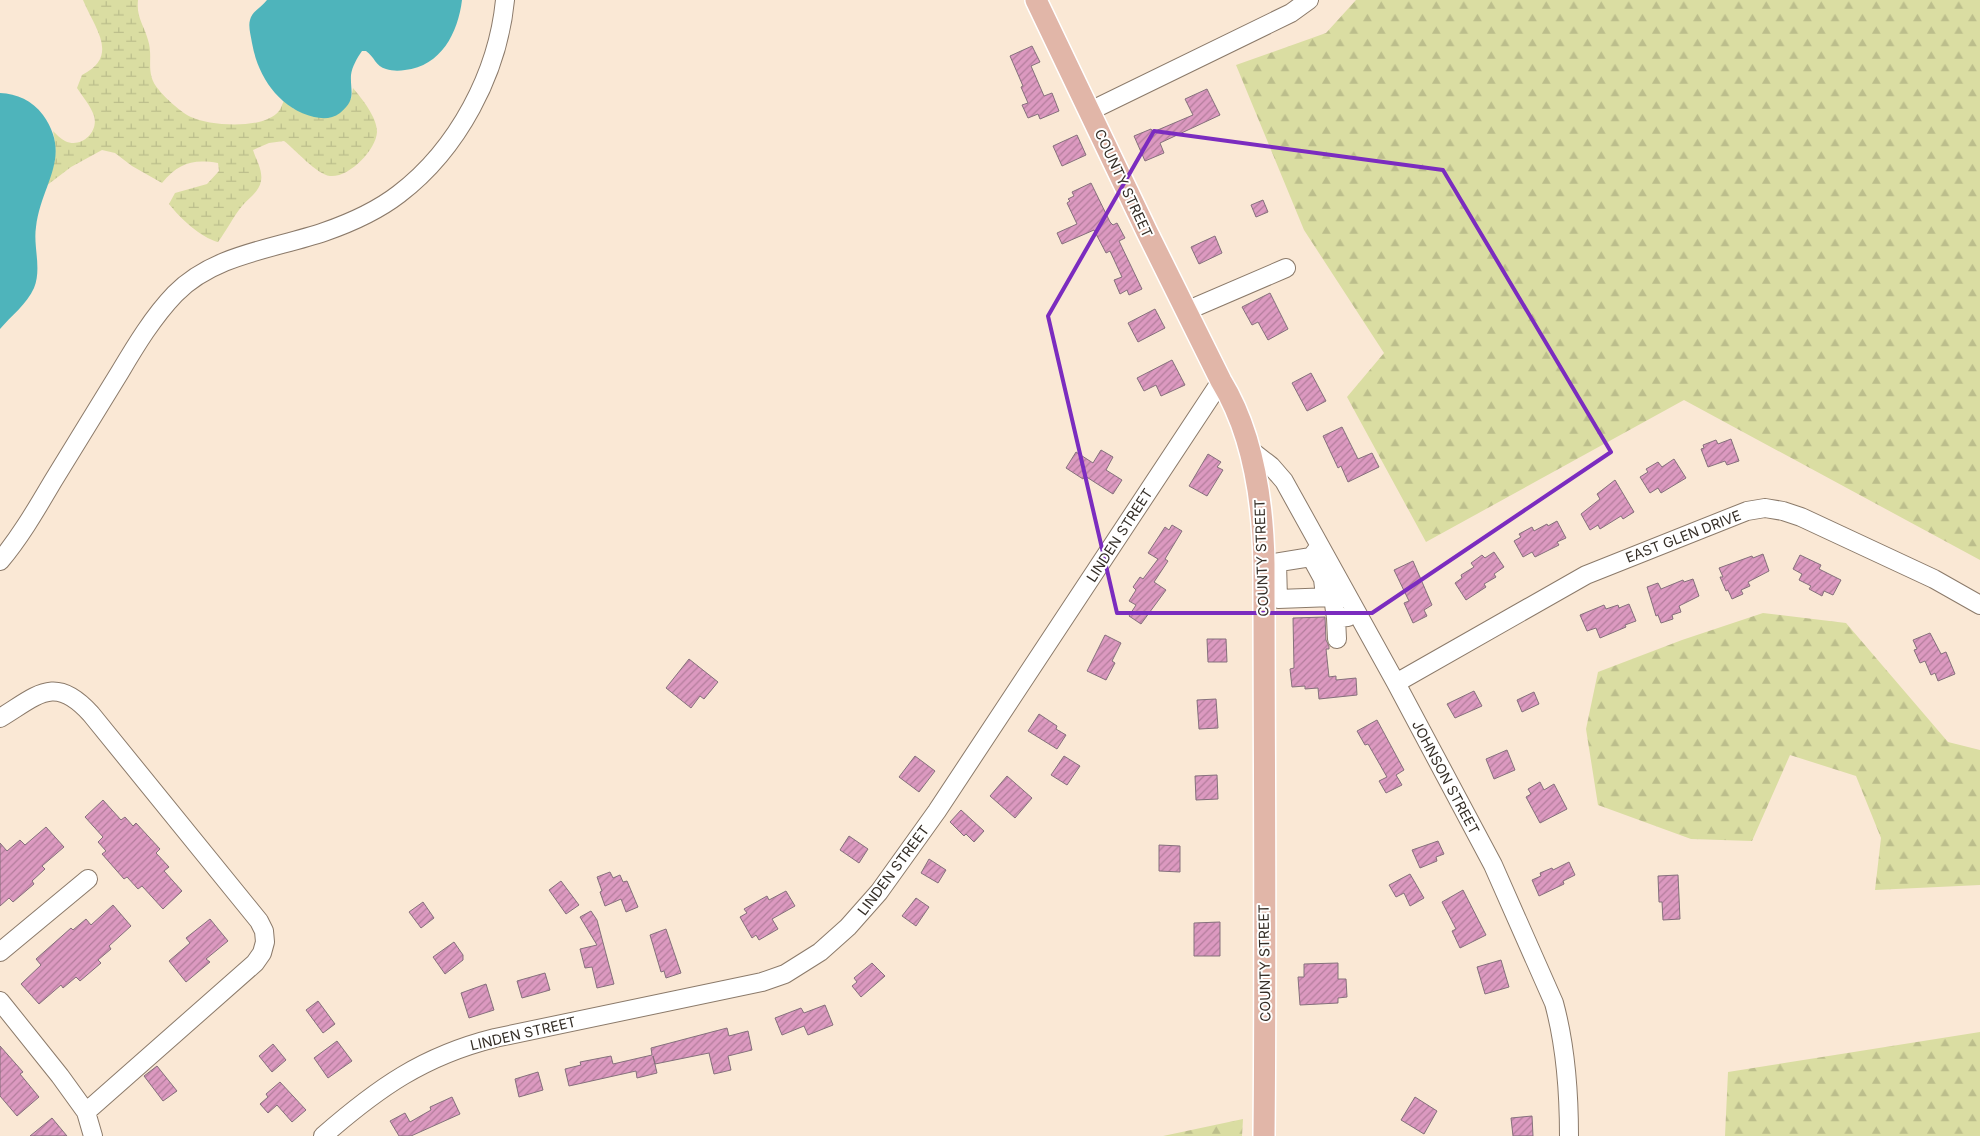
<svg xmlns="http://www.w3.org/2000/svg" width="1980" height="1136" font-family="Inter,sans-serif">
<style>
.forest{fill:url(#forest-firs)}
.wetland{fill:url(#wetland-marsh)}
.water{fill:#4eb4bb}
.building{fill:url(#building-hatch);stroke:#85707c}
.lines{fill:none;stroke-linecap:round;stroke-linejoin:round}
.minor-casing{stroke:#8b7a6a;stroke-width:20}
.major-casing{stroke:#fff;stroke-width:24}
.minor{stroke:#fff;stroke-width:18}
.major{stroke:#e1b6a8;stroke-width:21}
.marked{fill:none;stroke:#7b2cbf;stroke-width:4;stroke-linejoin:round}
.labels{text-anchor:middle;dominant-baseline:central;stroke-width:4;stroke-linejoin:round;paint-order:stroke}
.street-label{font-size:14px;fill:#352e27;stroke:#fff}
</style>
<defs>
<pattern id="forest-firs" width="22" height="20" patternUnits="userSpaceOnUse" patternTransform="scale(1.25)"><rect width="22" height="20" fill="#dadda2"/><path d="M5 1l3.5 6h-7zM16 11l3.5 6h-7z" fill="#bcbe8c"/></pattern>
<pattern id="wetland-marsh" width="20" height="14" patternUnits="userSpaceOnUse" patternTransform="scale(1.25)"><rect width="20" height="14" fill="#dadda2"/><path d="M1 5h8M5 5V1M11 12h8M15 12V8" fill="none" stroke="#bcbe8c"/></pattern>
<pattern id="building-hatch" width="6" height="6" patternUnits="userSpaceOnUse" patternTransform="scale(1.25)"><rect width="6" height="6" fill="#dc99c0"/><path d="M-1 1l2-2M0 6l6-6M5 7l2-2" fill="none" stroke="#b37d9c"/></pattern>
</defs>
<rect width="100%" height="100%" fill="#fae8d5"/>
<!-- forest -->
<path class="forest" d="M1356,0h624v560l-296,-160 -258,142 -79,-145 37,-44 -80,-123 -68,-165 90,-32z
M1763,613l83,10 102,119 32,8v135l-105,5 6,-52 -25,-62 -66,-21 -38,86 -61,-2 -93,-34 -12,-76 12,-57 84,-32z
M1980,1032v104h-255l3,-64z
M1243,1119l-1,17h-79z"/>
<!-- wetland -->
<path class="wetland" d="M83,0h55c-2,17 6,25 10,40 6,19 -4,33 11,50 5,7 24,24 32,27 19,9 73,13 88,-6 2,-2 3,-7 5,-10l10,8 57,-10 2,-11c9,11 24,29 24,44 -1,18 -28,46 -47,44 -14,-2 -34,-26 -46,-35l-15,2 -16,7c3,10 10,20 8,31 -2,11 -12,17 -19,25 -9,11 -15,24 -24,36 -18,-5 -37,-23 -49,-38l6,-11 32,-9 12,-13 -1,-8c-26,-4 -39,0 -56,20l-30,-17 -17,-13 -13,-3 -31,17 -25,19c9,-22 12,-32 7,-55 3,3 8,8 12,10 16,8 34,-9 29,-25 -3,-10 -12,-20 -17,-28l5,-13c38,-19 13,-46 1,-75z"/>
<!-- water -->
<path class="water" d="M267,0h195c-4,33 -21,66 -57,70 -6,1 -13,1 -19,-1 -10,-2 -12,-13 -20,-18h-4c-5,7 -10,16 -11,24 -1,17 6,24 -11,38 -8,6 -17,6 -26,4 -35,-9 -56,-40 -62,-74 -1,-7 -4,-16 -2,-23 2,-9 12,-13 17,-20z
M0,93c17,1 32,7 43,22 30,42 -2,69 -7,112 -3,20 6,41 -2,61 -7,16 -23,28 -34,41z"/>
<!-- building -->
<path class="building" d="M1032,46l8,16 -9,4 13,30 8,-3 7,18 -19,8 -2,-5 -10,4 -6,-13 6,-2 -7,-16 2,-1 -13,-30z
M1207,89l13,26 -60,28 4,10 -19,8 -11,-25 17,-7 2,3 40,-17 -8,-16z
M1077,135l9,20 -24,11 -9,-20z
M1091,183l19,39 3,3 4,-2 8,15 -6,3 23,48 -13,6 -2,-5 -7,4 -6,-14 8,-3 -12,-26 -4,2 -12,-23 -32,14 -5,-11 20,-9 -10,-21 3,-2 -2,-2 6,-3 -2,-4z
M1263,200l5,12 -12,5 -5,-12z
M1215,236l7,17 -23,11 -8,-17z
M1270,293l18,36 -20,11 -10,-18 -6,3 -10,-18z
M1155,309l10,19 -27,14 -10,-19z
M1172,360l13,25 -24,11 -5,-11 -12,6 -7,-13z
M1311,373l15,28 -19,10 -15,-28z
M1342,427l16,32 14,-6 7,14 -31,15 -7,-16 -3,2 -15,-32z
M1731,439l8,22 -12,4 -2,-4 -17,6 -7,-18 3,-1 -1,-3 13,-5 2,4z
M1101,450l12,7 -7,13 16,10 -9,14 -28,-18 -2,3 -17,-11 10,-16 17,11z
M1208,454l13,8 -4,5 6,3 -16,26 -18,-10z
M1674,459l12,19 -25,15 -3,-5 -8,5 -10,-16 8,-5 -2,-3 12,-7 4,5z
M1615,480l19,32 -11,7 -2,-3 -21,13 -2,-4 -8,5 -9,-16 19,-15 -3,-5z
M1557,521l9,17 -9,4 2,3 -24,12 -3,-5 -9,5 -9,-16 7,-4 -2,-3 13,-7 2,4 13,-7 1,2z
M1172,525l10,6 -17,28 3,2 -14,21 12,8 -25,34 -12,-8 7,-11 -7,-4 7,-11 -3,-3 7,-10 3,2 15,-20 -10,-6 17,-26 4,3z
M1494,552l10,15 -10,7 2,3 -12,7 2,3 -20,13 -11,-17 7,-5 -1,-3 13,-8 -3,-4 11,-8 3,3z
M1763,554l6,17 -21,11 2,4 -9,4 2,4 -11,5 -4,-9 -2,1 -6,-14h3l-4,-9 33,-12 1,2z
M1800,555l21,10 -2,4 22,11 -8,15 -9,-4 -2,5 -13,-7 2,-3 -12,-6 3,-6 -9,-5z
M1413,561l19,44 -8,5 3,6 -14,7 -9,-20 5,-2 -15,-31z
M1693,579l6,17 -20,10 2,6 -9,3 1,4 -12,4 -3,-8 -2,1 -9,-29 11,-4 3,6 22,-9 1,2z
M1629,604l7,17 -11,4 1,2 -26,11 -4,-10 -9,3 -7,-16 24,-10 2,4 12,-4 1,3z
M1325,617l1,23 3,6v3h-3l3,28 7,-1v4l20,-2 1,17 -38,4 -1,-11 -13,1v-3l-13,1 -2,-18 4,-1 -1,-50z
M1930,633l11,21 5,-2 9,22 -17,7 -3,-8 -4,2 -6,-14 -5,2 -6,-13 3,-1 -4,-9z
M1105,635l16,8 -9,18 3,2 -9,17 -19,-9z
M1207,639h19l1,23h-19z
M689,659l29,23 -14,17 -4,-3 -9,12 -25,-20z
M1474,691l8,15 -27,12 -8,-14z
M1534,692l5,12 -17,8 -5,-12z
M1216,699l2,29 -19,1 -2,-29z
M1039,714l18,12 -1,3 10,6 -9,14 -29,-18z
M1377,720l27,50 -8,5 6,10 -16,8 -7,-12 8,-4 -19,-33 -3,1 -8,-14z
M1507,750l8,20 -21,9 -8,-20z
M915,756l20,15 -16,21 -20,-15z
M1064,756l16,10 -13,19 -16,-10z
M1217,775l1,24 -22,1 -1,-24z
M1007,776l25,22 -17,20 -25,-22z
M1540,782l4,8 10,-6 13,25 -27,14 -14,-26 5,-3 -3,-5z
M103,800l18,20 4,-3 8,9 3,-3 24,26 -4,4 13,14 -5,4 18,20 -19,18 -21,-23 -4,3 -11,-12 -3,2 -22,-25 4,-3 -8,-9 5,-5 -18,-20z
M961,810l23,21 -10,11 -8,-8 -2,2 -14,-14z
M46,827l18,20 -22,19 3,3 -13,12 2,3 -21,18 -4,-4 -9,8v-63l7,8 13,-11 5,5z
M849,836l19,13 -9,14 -19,-13z
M1438,841l6,13 -8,3 1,4 -17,7 -8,-18z
M1159,845l21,1v26l-21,-1z
M929,859l17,11 -8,13 -17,-10z
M1569,862l6,13 -12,6 1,3 -25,12 -7,-16 9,-4 -1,-3 12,-5 1,2z
M610,872l3,6 7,-3 3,7 4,-1 11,26 -12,5 -5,-13 -16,7 -5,-14 2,-1 -5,-14z
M1410,874l14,24 -14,8 -6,-13 -8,4 -7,-12z
M1678,875l2,44 -17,1 -1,-18h-3l-1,-26z
M561,881l18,24 -13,9 -17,-24z
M1463,890l23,45 -26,13 -8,-17 4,-2 -14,-27z
M786,891l9,15 -23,13 6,10 -19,11 -3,-5 -4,3 -12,-21 7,-4 -3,-4 23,-13 2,4z
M916,898l13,9 -13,19 -14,-10z
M423,902l11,16 -13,10 -12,-16z
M113,905l18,21 -22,20 2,3 -13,11 3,3 -21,18 -4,-4 -13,11 -2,-3 -22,19 -18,-20 20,-19 -5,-6 35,-31 2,2 13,-11 5,6z
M591,911l6,9 17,64 -17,4 -5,-21 -7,1 -5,-19 17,-4 -17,-28z
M210,919l18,22 -22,18 4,3 -24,20 -17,-21 21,-18 -4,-5z
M1220,922v34h-26v-33z
M666,929l15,44 -15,5 -2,-7 -3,1 -11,-37z
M454,942l9,13v5l-18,14 -12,-17z
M1501,960l8,27 -24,7 -8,-27z
M872,963l13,13 -24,21 -9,-11 5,-4 -3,-4z
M1338,963v16h8l1,18 -9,1v5l-38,2 -2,-28h6v-13z
M545,973l5,17 -28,8 -5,-17z
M486,984l8,26 -25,8 -8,-25z
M318,1001l17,23 -12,9 -17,-23z
M825,1005l8,20 -25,10 -4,-9 -22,9 -7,-17 26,-10 3,5z
M727,1028l2,8 19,-5 4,19 -24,6 3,14 -17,4 -5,-21 -54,11 -2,-8 4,17 -20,5 -1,-7 -67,15 -4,-17 16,-4 -1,-3 31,-6 2,8 39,-9 -1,-7z
M337,1041l15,20 -24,17 -14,-20z
M273,1044l13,16 -14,12 -13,-16z
M0,1046l23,26 -3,2 19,23 -22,19 -17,-20z
M157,1066l20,25 -14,10 -19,-25z
M538,1072l5,18 -24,7 -4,-18z
M280,1082l26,28 -14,12 -15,-17 -9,8 -8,-9 8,-7 -2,-3z
M452,1097l8,17 -49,22h-12l-9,-15 15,-8 5,9 21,-12 -1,-3z
M1415,1097l22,14 -13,23 -23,-14z
M1532,1116l1,20h-20l-2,-18z
M52,1118l15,18h-37z"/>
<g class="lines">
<!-- minor casing -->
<g class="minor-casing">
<path id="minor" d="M1090,111l201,-98 18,-13
M1186,311l100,-43
M1249,449l22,17 13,15 112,202 97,182 61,138c12,44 15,88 15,133
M1311,557l12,22 2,17
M0,561c21,-25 37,-53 53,-80 22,-36 45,-73 67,-109 16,-27 33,-55 55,-78 39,-40 99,-45 149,-62 26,-9 53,-21 75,-38 59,-45 99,-121 106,-194
M1277,563l1,36 55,-2 3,21
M1267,564l44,-7 9,-11
M1337,639l-1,-21 12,-1
M1396,683l190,-108 161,-64 18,-3 18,3 18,6 133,62 46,26
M0,718c38,-23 55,-44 91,-4l168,207 5,10 1,11 -3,11 -7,10 -169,149
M0,952l88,-73
M0,1001l60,75 26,36 7,24
M323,1136c55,-48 100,-80 172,-98l267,-56 23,-8 35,-22 28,-25 31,-35 58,-81 284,-430"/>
</g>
<!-- major casing -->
<g class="major-casing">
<path id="major" d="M1036,0l111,232 74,149c33,54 42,121 43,183 0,191 2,381 0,572"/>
</g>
<!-- minor -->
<use href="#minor" class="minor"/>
<!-- major -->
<use href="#major" class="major"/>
</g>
<!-- marked area -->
<path class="marked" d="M1154,131l289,39 168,282 -239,161h-255l-69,-297z"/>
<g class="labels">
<!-- street labels -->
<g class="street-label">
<text transform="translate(1124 183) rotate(65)">COUNTY STREET</text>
<text transform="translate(1119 535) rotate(-57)">LINDEN STREET</text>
<text transform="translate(1683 536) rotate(-21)">EAST GLEN DRIVE</text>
<text transform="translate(1261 558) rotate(-92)">COUNTY STREET</text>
<text transform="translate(1446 777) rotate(62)">JOHNSON STREET</text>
<text transform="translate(893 870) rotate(-53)">LINDEN STREET</text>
<text transform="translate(1264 963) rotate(-91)">COUNTY STREET</text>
<text transform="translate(523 1033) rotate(-13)">LINDEN STREET</text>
</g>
</g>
</svg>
